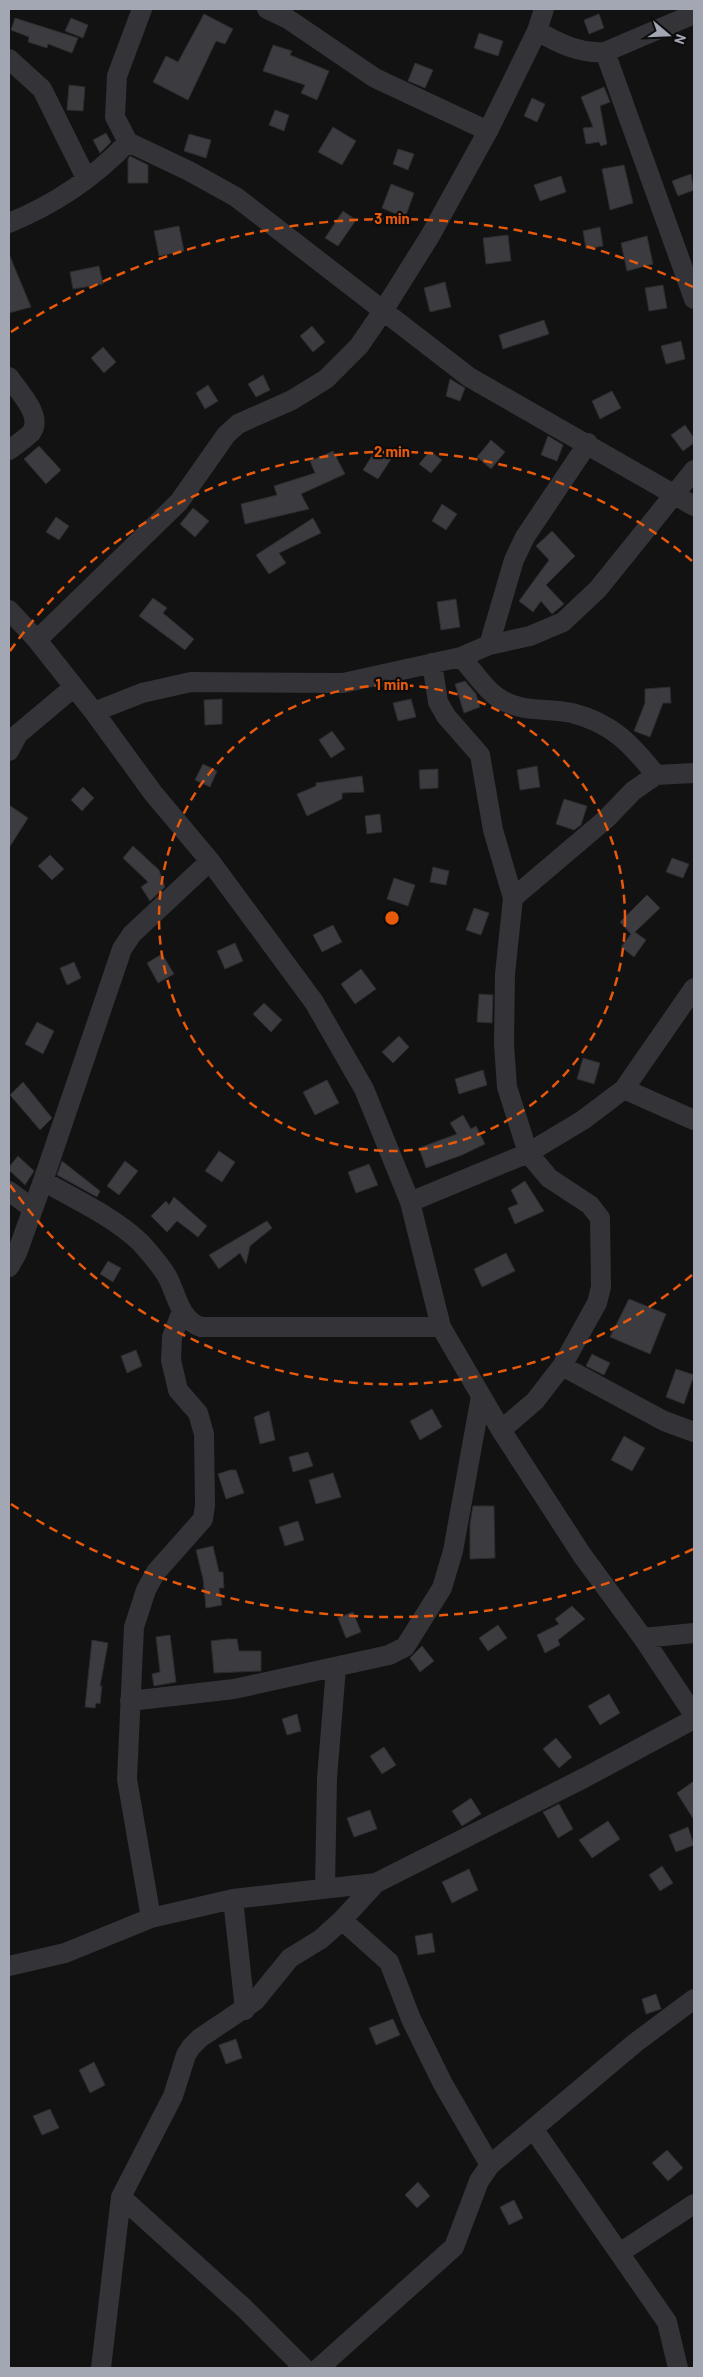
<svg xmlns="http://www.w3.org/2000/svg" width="703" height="2377" font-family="Barlow,sans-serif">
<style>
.building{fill:#3c3c40;stroke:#2c2c2f}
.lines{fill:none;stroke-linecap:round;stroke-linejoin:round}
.minor{stroke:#333338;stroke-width:20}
.ring{fill:none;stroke:#e8590c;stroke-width:2.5;stroke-dasharray:9 6}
.centre{fill:#e8590c;stroke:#0d0d0e;stroke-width:2.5}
.ring-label{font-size:15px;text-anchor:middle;font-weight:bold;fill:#e8590c;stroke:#0d0d0e;stroke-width:4.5;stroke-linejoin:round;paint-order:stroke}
</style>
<rect width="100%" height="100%" fill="#121213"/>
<!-- building -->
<path class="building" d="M204,14l29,15 -8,15 -9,-3 -28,59 -35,-18 13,-26 12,6z
M599,14l5,14 -15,6 -5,-14z
M15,18l63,20 -6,15 -24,-9 -1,4 -19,-6 1,-5 -18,-7z
M71,18l17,7 -5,13 -18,-7z
M479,33l24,8 -5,15 -24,-8z
M273,45l19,6 -2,4 39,16 -12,29 -16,-7 4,-8 -42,-14z
M415,63l18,7 -8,18 -17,-7z
M69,85l16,2 -2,24 -16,-1z
M604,87l6,15 -10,4 7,38 -6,2 -2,-4 -13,2 -3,-16 10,-1 -12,-30z
M532,98l13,6 -8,18 -13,-6z
M275,110l14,5 -5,16 -15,-6z
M333,127l23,14 -14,24 -24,-13z
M106,133l5,9 -11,11 -7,-13z
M189,134l22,6 -5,18 -22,-7z
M398,149l16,5 -6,16 -15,-6z
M130,156l18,9v18h-20v-24z
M624,165l9,38 -23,7 -8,-41z
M691,174l3,16 -16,6 -6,-15z
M561,176l5,16 -26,9 -6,-16z
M391,184l23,9 -9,25 -23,-10z
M343,211l13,9 -18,26 -13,-8z
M179,226l5,25 -25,5 -5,-25z
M600,227l3,19 -17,3 -3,-18z
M508,235l3,26 -25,3 -3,-26z
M647,236l6,28 -26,7 -6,-28z
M9,254l22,53 -22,6z
M99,266l4,18 -30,5 -3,-17z
M445,282l6,25 -21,5 -6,-24z
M663,285l4,23 -18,3 -4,-23z
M544,320l5,14 -46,15 -4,-14z
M312,326l13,16 -12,10 -13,-16z
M681,341l4,18 -19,5 -5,-18z
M103,347l13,15 -12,11 -13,-15z
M263,375l7,15 -14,7 -8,-13z
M450,379l15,9 -5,13 -14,-5z
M208,385l10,16 -13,8 -9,-16z
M612,391l9,17 -21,11 -8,-18z
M685,425l9,13v5l-11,8 -12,-16z
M548,436l15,9 -6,16 -16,-6z
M491,440l14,12 -14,17 -14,-12z
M39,446l22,24 -15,14 -22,-25z
M378,446l15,10 -15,23 -15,-9z
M333,451l12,23 -44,20 8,15 -64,15 -4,-20 36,-9 -3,-9 41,-13 -5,-12z
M430,451l12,9 -11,13 -12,-9z
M442,504l15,10 -11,16 -14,-9z
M193,508l16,13 -14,16 -15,-13z
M56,517l13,9 -10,14 -13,-8z
M313,518l8,15 -42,20 7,10 -17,11 -13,-19z
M552,531l23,25 -29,29 18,19 -12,10 -11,-13 -8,11 -14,-11 30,-41 -13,-14z
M153,598l14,10 -4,5 31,26 -9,11 -46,-34z
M456,599l4,28 -19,3 -4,-28z
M465,681l11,13 4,13 -16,6 -9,-29z
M670,687l1,16h-8l-13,34 -16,-6 11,-28v-14z
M222,699v25l-17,1 -1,-25z
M411,699l5,18 -18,4 -5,-18z
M332,731l13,18 -14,9 -12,-18z
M203,764l14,7 -7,16 -15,-7z
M537,766l3,21 -20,3 -3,-20z
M438,769v19l-18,1 -1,-19z
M362,776l2,16 -22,1v6l-35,17 -10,-22 19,-8v-3z
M83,787l11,11 -12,13 -11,-11z
M564,799l23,7 -6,19 -7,5 -18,-6z
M9,805l19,13 -19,30z
M380,814l2,18 -15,2 -2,-18z
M133,846l26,24 6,17 -15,14 -9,-14 7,-5 -25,-24z
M50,855l14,14 -12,11 -14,-14z
M672,858l17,6 -6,14 -17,-6z
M433,867l16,4 -3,14 -16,-3z
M394,878l21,7 -7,21 -21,-7z
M647,895l13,13 -25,24 11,8 -12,17 -13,-10 10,-13 -11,-12z
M474,908l15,5 -8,22 -15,-5z
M333,925l9,17 -20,10 -9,-17z
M235,943l8,18 -18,8 -8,-18z
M162,954l12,20 -16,9 -11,-20z
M74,962l7,16 -14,7 -7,-17z
M361,969l15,20 -21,15 -14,-20z
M479,994l14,1 -1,28 -15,-1z
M264,1003l18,17 -11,12 -18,-18z
M37,1022l17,9 -11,23 -18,-10z
M399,1036l10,11 -16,16 -11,-11z
M583,1058l17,5 -6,21 -17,-5z
M483,1070l4,15 -28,9 -4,-15z
M327,1080l12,23 -24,12 -12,-23z
M23,1082l29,36 -12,12 -30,-35z
M463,1115l8,14 5,-3 9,18 -23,11 -36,13 -7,-20 38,-14 -7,-11z
M219,1151l16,11 -13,20 -17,-11z
M18,1156l16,15 -9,14 -16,-15v-3z
M62,1161l38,30 -3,6 -40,-22z
M125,1161l13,10 -19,24 -12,-9z
M369,1164l9,21 -22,8 -8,-21z
M525,1181l19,30 -29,13 -7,-16 10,-4 -7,-14z
M174,1197l33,29 -9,11 -21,-16 -10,11 -16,-16 15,-15 3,4z
M267,1221l5,7 -22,18 -4,18 -6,-11 -21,16 -10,-14z
M506,1253l9,18 -33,16 -8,-18z
M108,1261l13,7 -8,14 -13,-8z
M629,1299l37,15 -16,40 -40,-17z
M136,1350l6,16 -15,7 -6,-17z
M592,1354l18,9 -6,12 -18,-9z
M676,1369l18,6 -10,29 -18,-7z
M432,1409l10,18 -22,13 -10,-19z
M269,1411l6,29 -15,4 -6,-27z
M624,1436l21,12 -13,23 -21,-11z
M308,1452l5,14 -20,6 -4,-15z
M230,1470h6l8,23 -18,6 -8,-25z
M333,1473l8,24 -25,7 -7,-24z
M473,1506h21l1,52 -25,1v-35z
M298,1521l6,19 -19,6 -6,-19z
M213,1546l6,26h4l1,16h-5l3,17 -16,3 -3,-29 -7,-29z
M572,1606l13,13 -27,21 2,5 -15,8 -8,-18 22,-11 -4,-5z
M353,1612l8,20 -15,6 -8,-20z
M498,1625l9,13 -19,13 -9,-13z
M170,1635l6,47 -22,4 -2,-12 8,-2 -4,-35z
M227,1639h10l2,12h22v20l-47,2 -3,-32z
M92,1640l16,3 -8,43h2l-2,18 -4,-1 -1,5 -10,-1z
M422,1646l12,15 -14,11 -10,-14z
M609,1694l11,19 -20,12 -12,-19z
M297,1714l4,17 -14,4 -5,-16z
M556,1738l16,19 -13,11 -16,-19z
M384,1747l12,18 -14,9 -12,-18z
M694,1781v39l-17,-27z
M471,1798l10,16 -19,12 -10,-15z
M559,1804l14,25 -15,9 -15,-26z
M370,1810l7,19 -23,8 -7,-19z
M608,1821l12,18 -28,19 -13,-18z
M688,1827l6,18 -18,7 -7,-17z
M662,1866l11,17 -13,8 -11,-16z
M469,1869l9,21 -26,13 -10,-21z
M432,1933l3,19 -17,3 -3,-19z
M656,1994l5,15 -15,5 -4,-15z
M393,2019l7,16 -24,10 -7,-17z
M236,2039l6,19 -16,6 -7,-19z
M94,2062l11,23 -15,8 -11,-23z
M50,2109l9,19 -17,7 -9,-19z
M667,2150l16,18 -15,13 -16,-18z
M418,2182l12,14 -13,12 -12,-13z
M514,2200l9,18 -14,7 -9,-18z"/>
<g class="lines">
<!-- minor -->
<path class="minor" d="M267,9l21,10 87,59 113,53
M537,31c21,12 43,23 68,21l89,-38
M605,52l89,247
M9,59l33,30 44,89
M128,142l-13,-25 2,-41 25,-67
M9,223c44,-18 86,-46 119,-81l61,29 47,26 233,180 225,129
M9,377c9,14 35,39 22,56 -6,6 -15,12 -22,17
M9,610l28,30 57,72 59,81 57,68 104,141 50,87 46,113 31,125 60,103 81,125 61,83 51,77
M37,640l142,-138 47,-67 12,-11 54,-24 34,-21 33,-33 24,-35 47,-75 58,-105 49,-100 7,-22
M489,645l25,-85 11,-23 63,-94
M461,657c11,12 23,31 36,40 25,17 48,10 75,16 40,10 59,31 84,62
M432,663l6,39 8,14 34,39 13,75 20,68 -8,76 -1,70 3,43 21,66 21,25 41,27 10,13 1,69 -4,16 -35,63 -27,35 -34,29
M94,712l48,-19 49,-11 152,1 118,-26 28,-12 41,-9 33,-14 35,-33 96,-119
M9,751l9,-17 56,-47
M513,898l93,-79 27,-28 23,-16 38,-2
M624,1089l70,31
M43,1181c32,18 69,35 97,61 9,10 22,25 28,36 9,18 12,42 33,49h240
M9,1191l24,18
M410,1202l118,-49 55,-33 41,-31 70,-101
M9,1267l8,-14 26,-72 79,-232 10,-15 78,-73
M562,1366l102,55 30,11
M643,1638l51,-5
M130,1701l104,-12 155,-34 16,-8 37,-59 11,-37 28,-155
M325,1888l2,-110 9,-110
M233,1899l12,111
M151,1918l-24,-139 7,-152 12,-37 10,-18 47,-53 2,-14 -1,-71 -6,-21 -20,-23 -7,-30 1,-23 10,-26
M342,1920l47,42 22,57 32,65 47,81
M9,1966l56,-13 86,-35 82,-19 143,-16
M534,2130l133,192 11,46
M121,2197l123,111 60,60
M621,2252l73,-48
M101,2368l20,-171 52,-101 13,-41 5,-8 9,-9 55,-37 35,-43 31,-19 21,-19 34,-37 208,-105 110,-59
M319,2368l135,-121 25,-66 11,-16 145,-122 59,-44"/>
</g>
<!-- distance rings -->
<g class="ring">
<circle cx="392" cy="918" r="233"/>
<path d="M692 1275A466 466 0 0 1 10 1185M10 651A466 466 0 0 1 692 561"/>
<path d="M693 1549A699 699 0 0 1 11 1504M11 332A699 699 0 0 1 693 287"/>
</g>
<circle cx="392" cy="918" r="8" class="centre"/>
<g class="ring-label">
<text x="392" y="224">3 min</text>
<text x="392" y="457">2 min</text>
<text x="392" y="690">1 min</text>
</g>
<!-- border -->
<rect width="703" height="2377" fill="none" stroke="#a3a7b3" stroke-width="20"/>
<!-- north arrow -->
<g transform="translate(668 35) rotate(109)" stroke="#0d0d0e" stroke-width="4" paint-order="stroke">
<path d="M0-4L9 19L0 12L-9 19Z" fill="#a3a7b3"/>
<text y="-8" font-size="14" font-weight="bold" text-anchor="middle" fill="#a3a7b3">N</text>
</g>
</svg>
